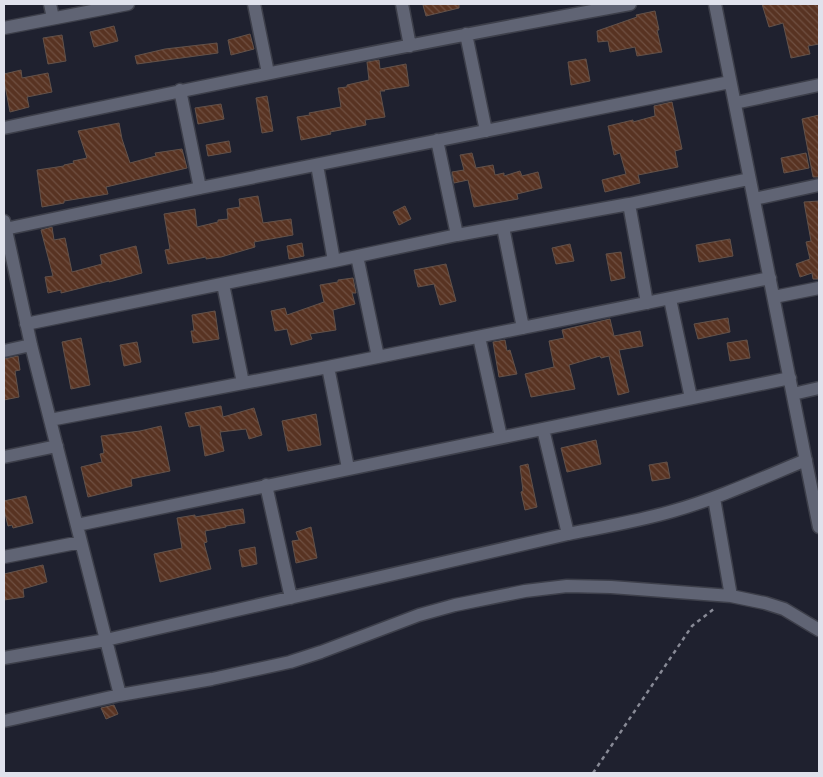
<svg xmlns="http://www.w3.org/2000/svg" width="823" height="777" font-family="Lora,serif">
<style>
.building{fill:url(#building-back-hatch);stroke:#63524a}
.lines{fill:none;stroke-linecap:round;stroke-linejoin:round}
.minor-casing{stroke:#3d3f4a;stroke-width:15}
.path{stroke:#888a96;stroke-width:2.5;stroke-dasharray:4 4;stroke-linecap:butt}
.minor{stroke:#606474;stroke-width:12}
</style>
<defs>
<pattern id="building-back-hatch" width="6" height="6" patternUnits="userSpaceOnUse" patternTransform="scale(1.25)"><rect width="6" height="6" fill="#583322"/><path d="M-1 5l2 2M0 0l6 6M5-1l2 2" fill="none" stroke="#705042"/></pattern>
</defs>
<rect width="100%" height="100%" fill="#1f212f"/>
<!-- building -->
<path class="building" d="M429,4h30v4l-33,8 -3,-11z
M762,4h57v40l-11,2 2,8 -19,4 -8,-35 -14,4z
M655,11l4,19h-2l5,22 -25,4 -2,-9 -25,5 -2,-11 -10,1 -1,-11 40,-14 -1,-2z
M114,26l4,15 -24,6 -4,-15z
M250,34l4,15 -23,6 -3,-15z
M62,35l4,26 -18,3 -5,-26z
M217,43l1,10 -81,11 -2,-8 30,-7z
M586,59l4,22 -19,4 -3,-23z
M379,60l1,9 26,-5 3,22 -25,4 1,1h-5l5,26 -20,3 1,5 -36,7 1,2 -30,6 -4,-23 13,-2 -1,-2 32,-6 -3,-19 9,-1v-2l22,-5 -2,-18z
M21,70l1,8 26,-5 4,19 -25,5 2,10 -19,5 -6,-32v-6z
M267,96l6,35 -11,2 -6,-35z
M672,102l10,47 -7,2 3,16 -40,8 2,8 -35,9 -3,-12 24,-6 -6,-21 -6,2 -6,-29 25,-6v2l22,-6 -1,-10z
M221,104l3,15 -26,5 -3,-16z
M819,115v62h-6l-11,-58z
M119,123l3,16 8,24 26,-7 -1,-3 27,-4 5,19 -81,19 2,7 -44,7v2l-22,4 -5,-37 27,-4v-1l10,-2 -1,-2 14,-3 -9,-27z
M229,141l2,11 -23,4 -2,-11z
M472,153l4,15 17,-3 2,10 9,-2v3l16,-5 2,5 16,-4 4,16 -25,6 1,5 -44,8 -6,-27 -14,3 -2,-11 12,-2 -4,-15z
M806,153l3,15 -25,5 -3,-15z
M258,196l5,27 28,-4 2,16 -39,7 1,5 -34,10 -15,2v-2l-38,7 -3,-14 5,-1 -6,-35 31,-5 2,18 21,-5v-2l10,-1 -1,-10 13,-2 -1,-8z
M819,201v78h-6l-1,-6 -12,4 -4,-13 14,-5 -4,-17 5,-1 -7,-39z
M405,206l6,13 -12,6 -6,-13z
M52,227l2,13 11,-2 7,34 30,-8 -2,-9 36,-9 6,27 -33,9v-1l-48,12v-3l-13,3 -3,-16 8,-1 -12,-46z
M730,239l3,17 -34,6 -3,-17z
M302,243l2,13 -15,3 -2,-13z
M570,244l4,17 -18,3 -4,-16z
M621,252l4,26 -14,3 -5,-27z
M446,264l10,37 -16,4 -6,-21 -16,3 -4,-17z
M353,278l3,15h-4l3,11 -22,6 3,20 -26,4 2,5 -21,6 -4,-16 -12,2 -4,-20 14,-3 2,7 37,-13 -4,-17 18,-3v-2z
M215,311l4,28 -26,4 -2,-12h3l-2,-16z
M728,318l2,14 -32,7 -4,-15z
M610,319l4,17 26,-5 3,15 -24,4 10,42 -11,3 -9,-39 -8,2 -1,-2 -31,9 6,24 -44,8 -6,-23 29,-7 -5,-26 15,-3 -2,-8z
M81,338l9,47 -19,4 -9,-47z
M505,340l2,11 3,-1 7,24 -18,3 -6,-35z
M747,340l3,18 -20,3 -3,-18z
M137,342l4,20 -17,4 -4,-21z
M18,356l2,14 -5,1 4,26 -15,3v-41z
M221,406l2,11 31,-9 8,27 -13,4 -3,-10 -26,3 4,19 -19,5 -5,-31 -11,2 -4,-14z
M316,414l5,31 -33,6 -6,-30z
M161,426l9,45 -39,8 1,7 -44,11 -7,-30 21,-5 -2,-8 4,-1 -3,-17 39,-5z
M596,440l5,24 -34,8 -6,-24z
M667,462l3,16 -18,3 -3,-16z
M528,464l9,43 -12,3 -4,-18 2,-1 -3,-25z
M26,496l7,27 -20,5 -1,-3 -4,1 -4,-17v-8z
M243,509l2,14 -19,3v1l-21,4 2,11 -3,1 7,26 -51,13 -6,-28 28,-6 -5,-30 18,-3v2z
M311,527l6,31 -21,5 -4,-22 7,-1 -3,-8z
M255,547l2,17 -15,3 -3,-17z
M43,565l4,17 -24,7 1,8 -20,3v-26z
M114,705l4,9 -12,5 -5,-11z"/>
<g class="lines">
<!-- minor casing -->
<g class="minor-casing">
<path id="minor" d="M50,4l3,14
M254,4l14,69
M402,4l8,42
M715,4l104,523
M4,28l124,-24
M466,34l20,97
M180,90l20,98
M735,103l84,-18
M4,128c208,-44 417,-86 626,-124
M437,140l20,95
M317,165l17,96
M754,199l65,-14
M629,204l18,99
M4,221l27,124 75,295 -102,18
M503,227l20,101
M5,229l195,-41 530,-106
M357,256l21,101
M223,284l20,99
M774,297l45,-9
M670,299l21,99
M26,324l308,-63 123,-26 172,-31 120,-25
M479,337l22,100
M4,351l27,-6
M328,367l20,101
M793,394l26,-6
M50,420l278,-53 442,-89
M543,429l25,105
M4,457l53,-11
M266,485l25,113
M714,498l17,98
M77,525l713,-147
M4,557l77,-15
M120,695l-14,-55 462,-106c35,-7 71,-13 105,-23 46,-13 89,-33 133,-51
M4,721l116,-26 92,-16 78,-17 31,-10 98,-37 36,-10 70,-14 42,-5 44,1 120,9 34,7 19,6 35,21"/>
</g>
<!-- path -->
<path class="path" d="M593,773l99,-147 23,-18"/>
<!-- minor -->
<use href="#minor" class="minor"/>
</g>
<!-- border -->
<rect width="823" height="777" fill="none" stroke="#e0e2ec" stroke-width="10"/>
</svg>
